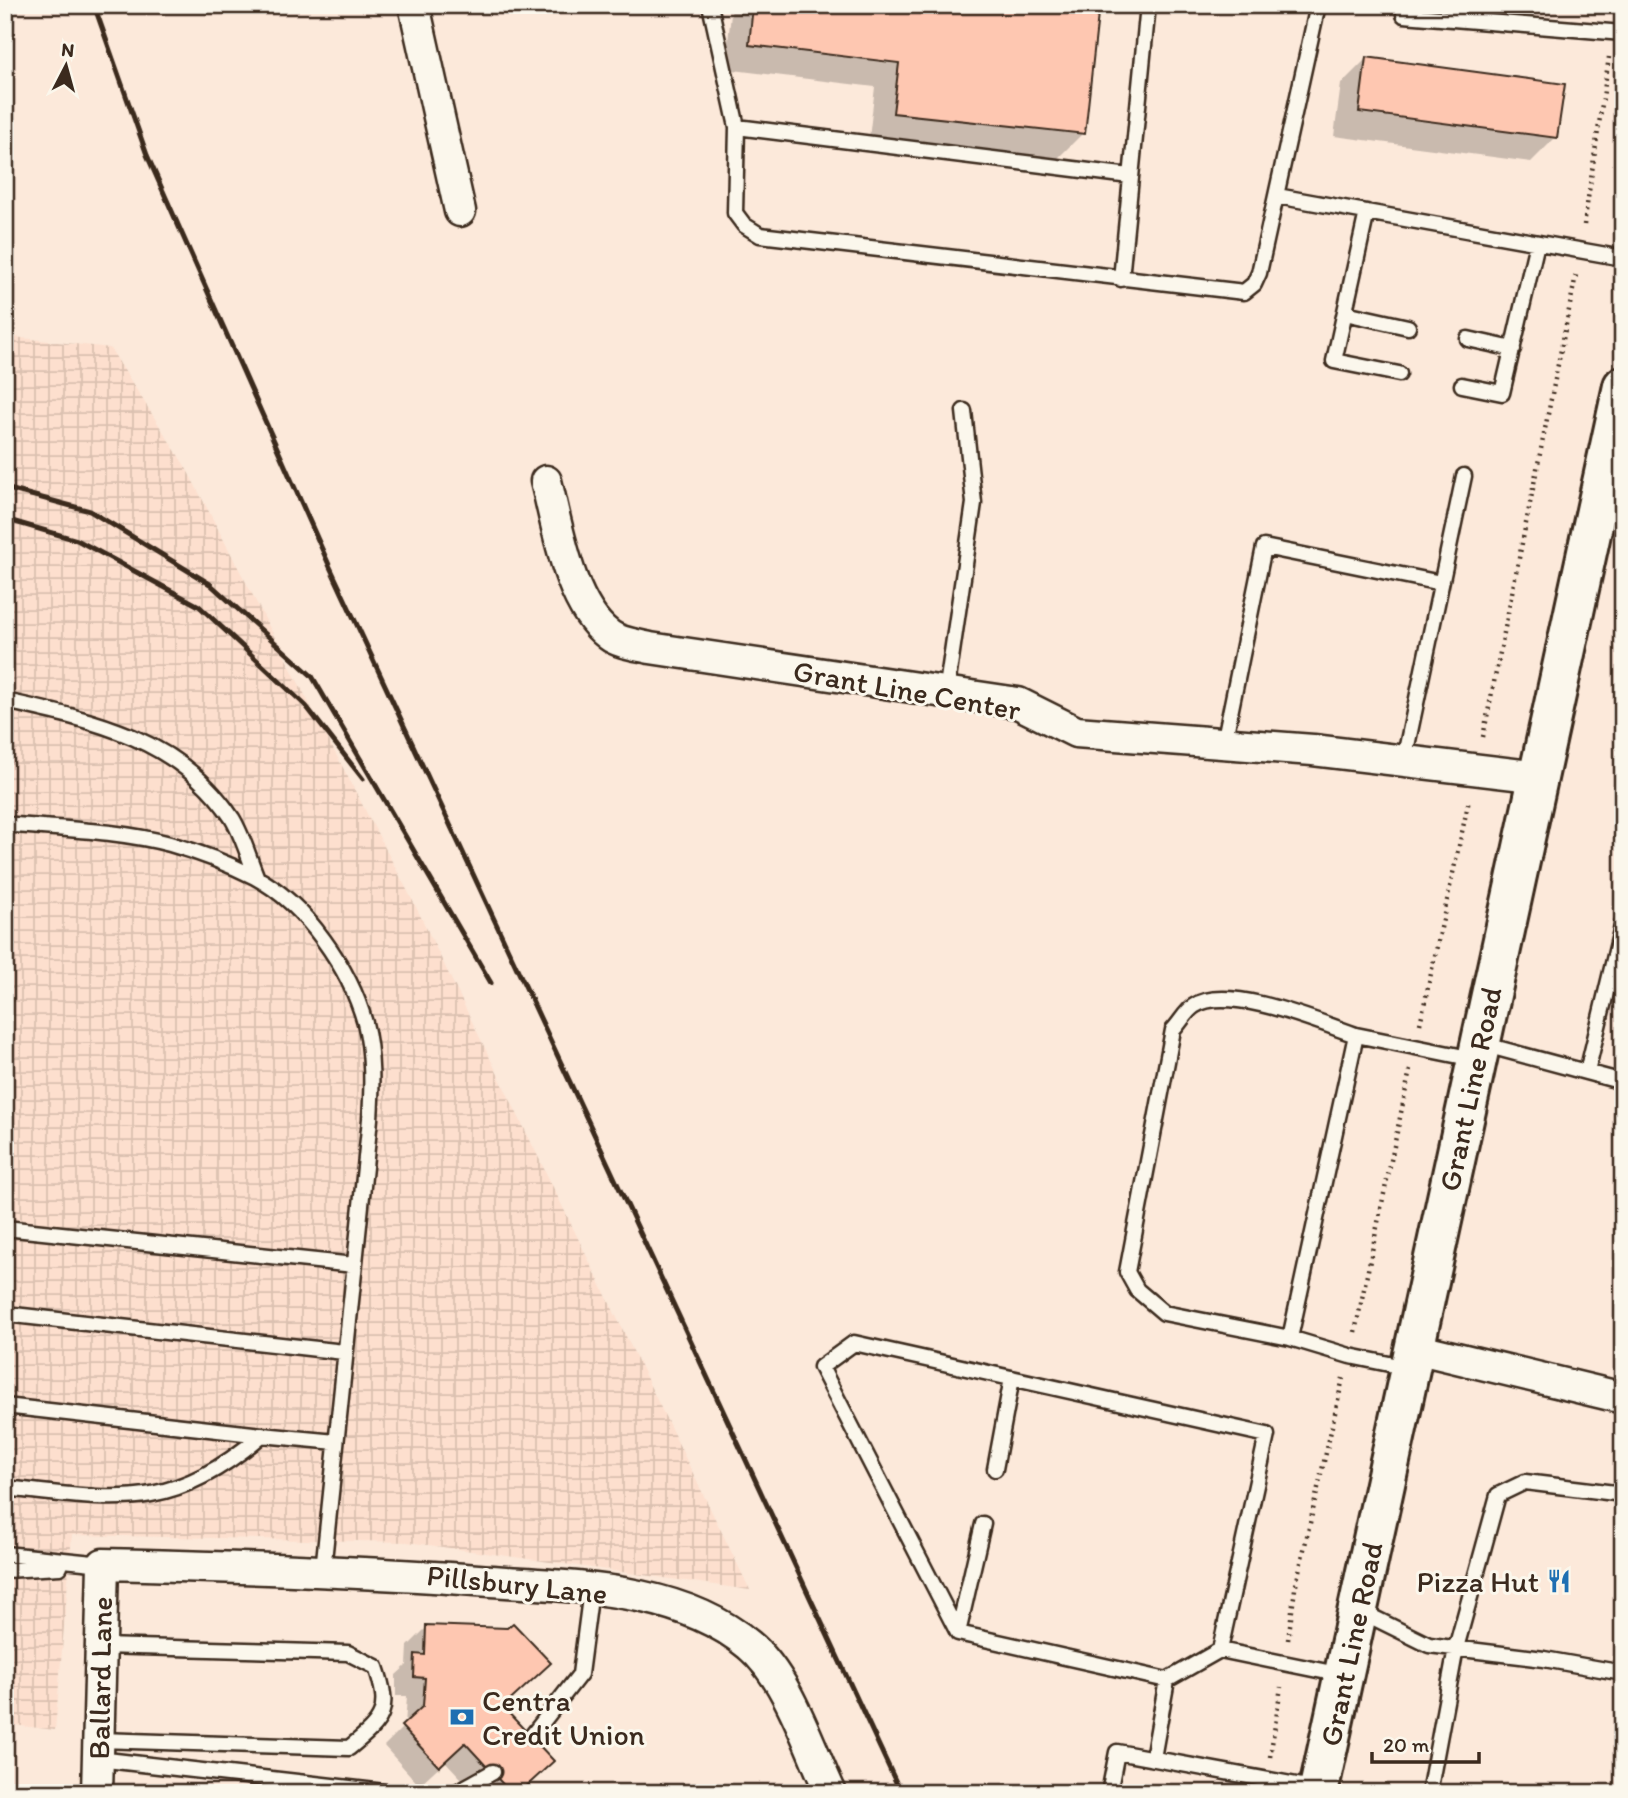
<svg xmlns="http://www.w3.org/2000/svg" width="1628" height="1798" font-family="Itim,sans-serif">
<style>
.industrial{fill:url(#industrial-grid)}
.shadow{fill:#0003}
.building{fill:#fec7b1;stroke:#3b2a1e;stroke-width:2}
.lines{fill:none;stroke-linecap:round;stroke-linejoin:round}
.lane-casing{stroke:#3b2a1e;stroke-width:19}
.street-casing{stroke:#3b2a1e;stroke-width:35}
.secondary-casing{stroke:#3b2a1e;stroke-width:44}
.path{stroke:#3b2a1e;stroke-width:4.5;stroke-dasharray:2 5;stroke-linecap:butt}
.lane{stroke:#fbf7ec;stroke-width:14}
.street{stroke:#fbf7ec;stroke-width:30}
.secondary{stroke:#fbf7ec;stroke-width:38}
.rail{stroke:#3b2a1e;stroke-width:5}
.labels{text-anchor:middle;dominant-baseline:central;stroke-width:6;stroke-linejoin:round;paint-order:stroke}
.street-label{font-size:30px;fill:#3b2a1e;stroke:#fbf7ec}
.poi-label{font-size:30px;fill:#3b2a1e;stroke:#fbf7ec;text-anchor:end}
</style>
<defs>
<pattern id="industrial-grid" width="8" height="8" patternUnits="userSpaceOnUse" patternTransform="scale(1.75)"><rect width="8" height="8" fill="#fddfce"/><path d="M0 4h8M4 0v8" fill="none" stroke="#dac0b0"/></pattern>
</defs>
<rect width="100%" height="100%" fill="#fce9da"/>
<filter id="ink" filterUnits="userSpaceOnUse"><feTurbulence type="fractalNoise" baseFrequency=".0143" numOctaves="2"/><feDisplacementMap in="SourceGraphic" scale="14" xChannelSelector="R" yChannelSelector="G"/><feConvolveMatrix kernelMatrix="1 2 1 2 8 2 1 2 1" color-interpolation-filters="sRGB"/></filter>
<g filter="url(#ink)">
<!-- industrial -->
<path class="industrial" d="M5,336l105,12 75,118 232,443 333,681 -343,-48 -335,-7 -17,195 -50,-6z"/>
<!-- shadow -->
<path class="shadow" d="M732,5h366l-15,128 -25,25 -189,-20 6,-51 -150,-18z
M1366,59l190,78 -25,25 -197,-26 7,-52z
M427,1627l75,81 16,85h-43l-30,-32 -26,24 -35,-39 21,-21 2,-29h-11v-21l11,-10 1,-19z"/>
<!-- building -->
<path class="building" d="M753,5h346l-14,129 -192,-21 6,-50 -150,-18z
M1366,57l199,27 -8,54 -198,-26z
M513,1623l38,40 -48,44 51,54 -35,32h-8l-46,-50 -26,24 -38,-41 22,-20 2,-28 -11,-1 1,-23 10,1 1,-30 81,3z"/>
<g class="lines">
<!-- lane casing -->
<g class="lane-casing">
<path id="lane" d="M710,5l27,122 393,49
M1404,15l219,18
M737,127l-2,86 9,12 16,10 484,57 10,-8 5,-11 59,-268
M1277,196l346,62
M1367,212l-33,149 65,13
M1121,279l27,-274
M1345,313l63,14
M1468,339l45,10
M1462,385l40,8 35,-150
M946,693l28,-190 -10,-92
M5,701c88,19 174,37 227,117 11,18 17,41 25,60
M1224,743l40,-196 177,36
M1404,760l60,-284
M5,824c54,5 112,6 165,20 28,8 59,20 85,33 51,27 95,92 110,146 8,31 7,65 5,96l-47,451
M1482,1044l141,38
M1587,1072l36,-150
M5,1228l349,37
M5,1314l339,38
M1290,1338l-126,-25 -27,-23 -10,-18 46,-242c7,-7 13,-19 21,-24 33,-23 127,17 162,29
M1409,1368l-59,-12 -60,-18 66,-303 118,24
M5,1406l257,29
M995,1469l17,-91
M5,1488c113,12 164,26 257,-53l74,7
M5,1554l98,10
M5,1570l55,-3
M1358,1610l71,35 115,14 79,14
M958,1633l25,-109
M1220,1650l-53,30 -209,-47 -137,-266 33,-24 413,92 -47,215 122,25
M531,1737l49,-63 11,-84
M99,1740l250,8c35,-28 42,-37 27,-81l-28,-14 -247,-7
M1153,1758l14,-78
M98,1759l295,34
M455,1793l38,-21
M1109,1793l8,-41 201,37
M1429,1793l27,-145 42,-153 27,-13 98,12"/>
</g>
<!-- street casing -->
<g class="street-casing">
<path id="street" d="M414,5l46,206
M546,481c12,47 23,124 63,154 10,8 29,10 41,13l368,55 58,29 237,18 226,27
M1415,1348l208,50
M97,1793l6,-229c129,3 258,7 388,17 85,6 189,6 258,64 39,32 60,102 82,148"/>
</g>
<!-- secondary casing -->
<g class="secondary-casing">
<path id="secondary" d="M1318,1793l305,-1407"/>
</g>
<!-- path -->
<path class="path" d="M1584,225l25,-168
M1483,737l93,-462
M1420,1024l49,-224
M1355,1332l55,-262
M1288,1640l7,-51 48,-211
M1270,1757l11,-70"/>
<!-- lane -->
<use href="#lane" class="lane"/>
<!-- street -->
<use href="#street" class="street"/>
<!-- secondary -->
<use href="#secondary" class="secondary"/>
<!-- rail -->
<path class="rail" d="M94,5l53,150 183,412 571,1226
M5,488l85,23 120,73 102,92 179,307
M5,519l72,21 122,66 107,100 57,73"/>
</g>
</g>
<!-- icons -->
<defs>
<g id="restaurant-bare" transform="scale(1.89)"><path d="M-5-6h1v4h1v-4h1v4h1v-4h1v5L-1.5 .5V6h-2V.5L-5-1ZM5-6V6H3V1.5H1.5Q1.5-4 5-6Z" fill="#1f6fb2" stroke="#fbf7ec" stroke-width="2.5" paint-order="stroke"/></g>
<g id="bank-bare" transform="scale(1.89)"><path d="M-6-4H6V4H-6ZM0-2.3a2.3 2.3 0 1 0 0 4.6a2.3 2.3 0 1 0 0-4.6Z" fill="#1f6fb2" stroke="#fbf7ec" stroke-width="2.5" paint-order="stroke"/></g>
</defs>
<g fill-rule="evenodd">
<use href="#restaurant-bare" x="1559" y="1581"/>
<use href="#bank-bare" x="462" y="1717"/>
</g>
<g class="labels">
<!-- street labels -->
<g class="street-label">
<text transform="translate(907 690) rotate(10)">Grant Line Center</text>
<text transform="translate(1470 1089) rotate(-78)">Grant Line Road</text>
<text transform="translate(517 1584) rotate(6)">Pillsbury Lane</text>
<text transform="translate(1351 1644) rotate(-78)">Grant Line Road</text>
<text transform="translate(100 1678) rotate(-89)">Ballard Lane</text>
</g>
<!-- poi labels -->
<g class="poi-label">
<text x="1539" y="1581">Pizza Hut</text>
<text x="482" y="1700" text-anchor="start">Centra<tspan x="482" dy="34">Credit Union</tspan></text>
</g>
</g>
<!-- margin -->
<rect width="1628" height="1798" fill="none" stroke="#fbf7ec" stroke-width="28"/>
<rect x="14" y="14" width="1600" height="1770" fill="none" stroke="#3b2a1e" stroke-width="2.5" filter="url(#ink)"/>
<!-- north arrow -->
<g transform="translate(66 66) rotate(6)" stroke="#fbf7ec" stroke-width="5" paint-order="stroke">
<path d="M0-5L12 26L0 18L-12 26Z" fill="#3b2a1e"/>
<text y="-10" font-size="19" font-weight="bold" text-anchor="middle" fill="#3b2a1e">N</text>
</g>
<!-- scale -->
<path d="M1372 1752v10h107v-10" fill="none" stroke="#3b2a1e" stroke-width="3.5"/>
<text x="1383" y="1752" font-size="21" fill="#3b2a1e" stroke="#fbf7ec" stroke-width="5" paint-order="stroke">20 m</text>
</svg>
